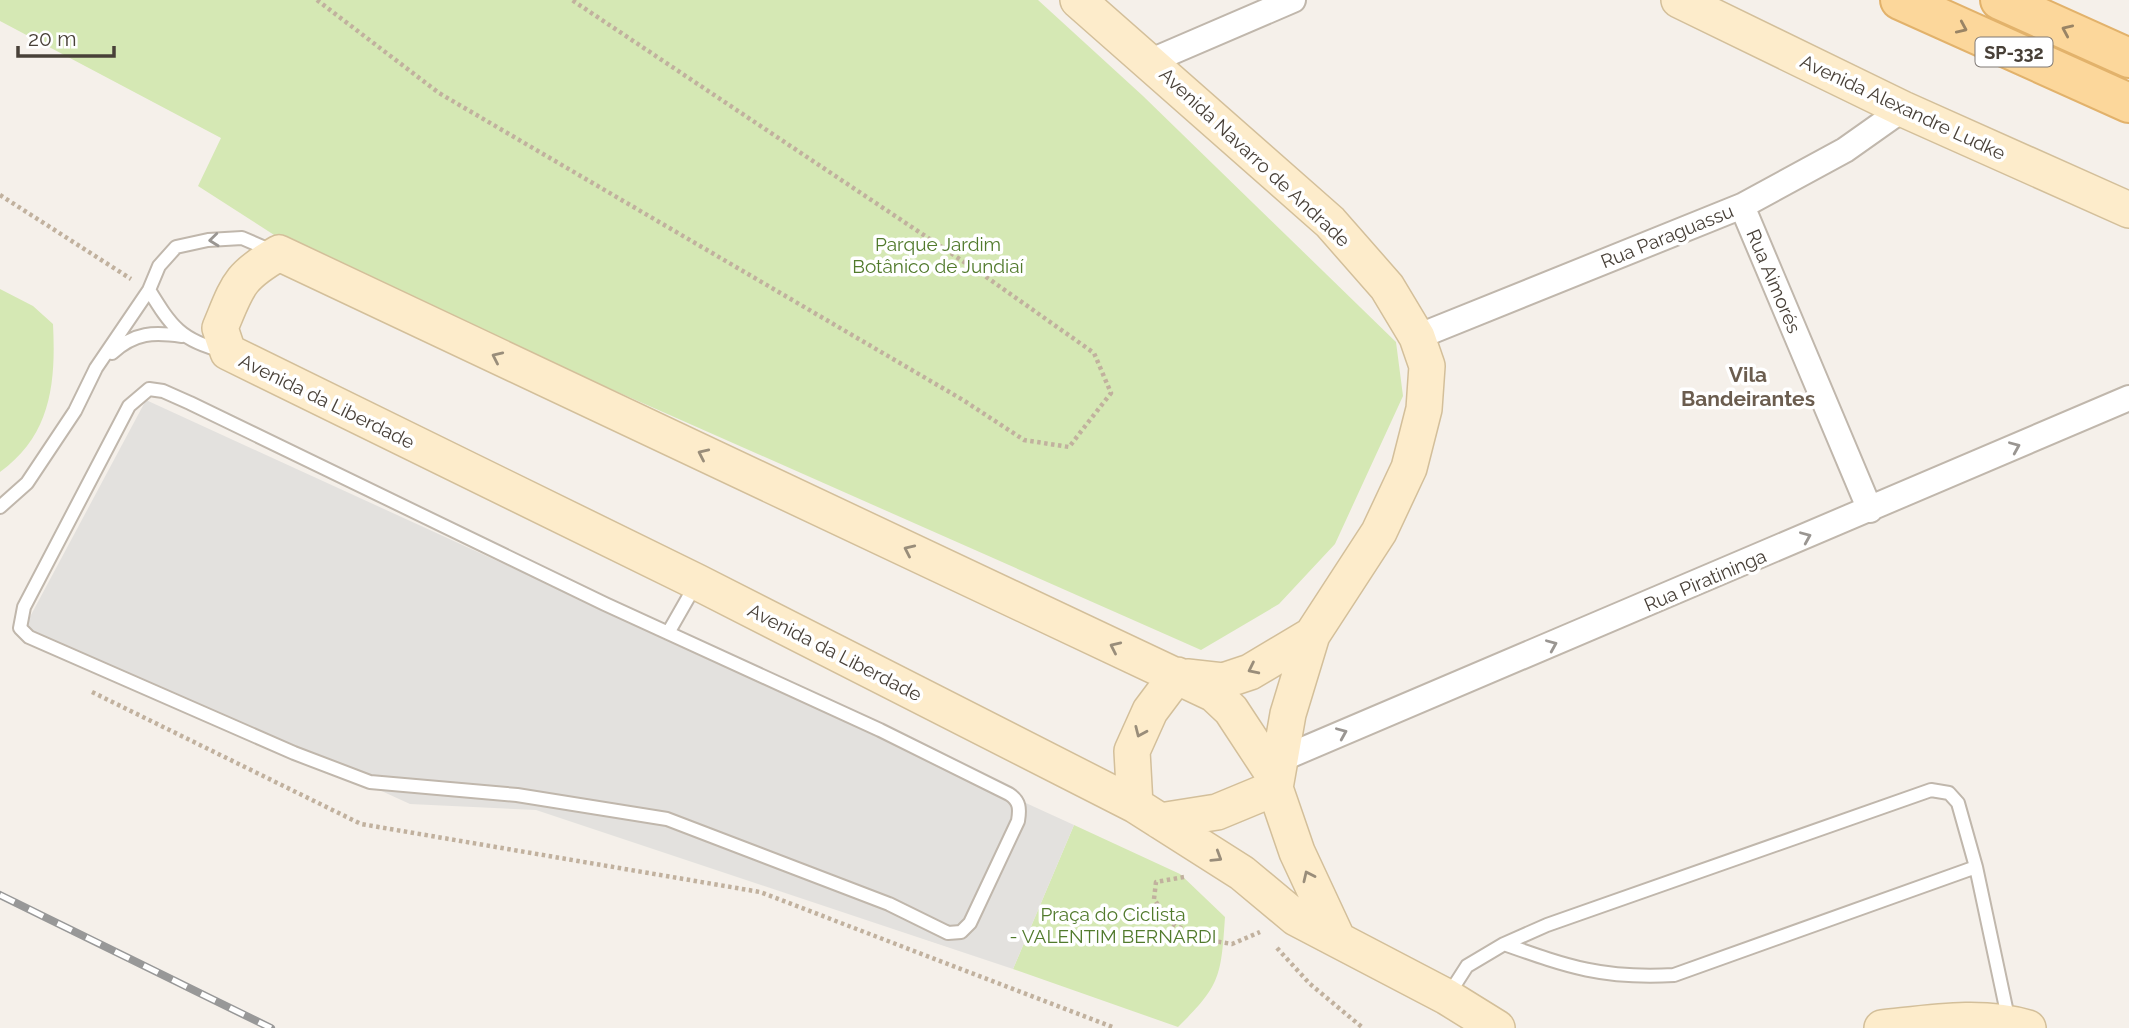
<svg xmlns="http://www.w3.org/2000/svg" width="2129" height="1028" font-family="Raleway,sans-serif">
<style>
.green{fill:#d5e8b4}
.parking{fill:#e3e1de}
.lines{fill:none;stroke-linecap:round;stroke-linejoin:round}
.lane-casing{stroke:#c0b7ac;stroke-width:16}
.street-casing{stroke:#c0b7ac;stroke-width:28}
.secondary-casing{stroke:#d3bf9a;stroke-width:38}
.primary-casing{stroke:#e2b26b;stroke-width:42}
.path{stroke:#c1b19e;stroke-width:4.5;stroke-dasharray:3.5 3.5;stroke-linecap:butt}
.lane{stroke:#fff;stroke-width:12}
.street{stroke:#fff;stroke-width:24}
.secondary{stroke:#fdeccb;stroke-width:35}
.primary{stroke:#fcd79b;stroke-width:38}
.rail-casing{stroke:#989898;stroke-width:8}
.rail{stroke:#fff;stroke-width:5;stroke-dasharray:16;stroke-linecap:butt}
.oneway{stroke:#998465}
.oneway2{stroke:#9a9692}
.oneway3{stroke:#998d7a}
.labels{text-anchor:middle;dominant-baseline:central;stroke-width:7;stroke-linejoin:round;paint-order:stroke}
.shield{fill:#fff;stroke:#7f7974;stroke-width:2}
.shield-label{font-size:18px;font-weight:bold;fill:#484038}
.street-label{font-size:19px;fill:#484038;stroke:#fff}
.park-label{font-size:19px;fill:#517a2c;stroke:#fff}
.neighbourhood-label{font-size:21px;font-weight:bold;fill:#6b5d4f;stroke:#fff}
</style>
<rect width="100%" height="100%" fill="#f5f0ea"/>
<!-- green -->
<path class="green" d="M0,0h1038l105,96 253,246 7,54 -68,148 -56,60 -78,46 -902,-399 -101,-65 23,-48 -221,-117z
M0,289l33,17 20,18c3,59 -2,111 -53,148z
M1074,825l106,49 45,43c-4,59 -4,68 -47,110l-165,-58z"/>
<!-- parking -->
<path class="parking" d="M146,400l928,425 -61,144 -477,-159 -126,-6 -386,-176z"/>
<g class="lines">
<!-- lane casing -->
<g class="lane-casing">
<path id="lane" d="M149,290c22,36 32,51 75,61
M112,353c23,-21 42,-21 70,-17
M149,389l14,2 27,12 415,201 275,126 129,64c11,7 11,15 9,27l-48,102 -9,9 -13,1 -59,-29 -222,-85 -150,-24 -147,-13 -76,-29 -265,-116 -9,-9 4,-21 105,-201z
M0,507l27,-24 48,-72 21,-43 53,-78 10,-24 17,-19 32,-7 34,-2 30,13
M668,633l28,-49
M1504,944c65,23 99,35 170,31l302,-108
M1449,994l18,-28 37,-22 43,-19 384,-135 18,3 9,10 18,64 33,155"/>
</g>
<!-- street casing -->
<g class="street-casing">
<path id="street" d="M1151,61l142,-61
M1742,206l128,304
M1417,337l325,-131 103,-56 58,-41
M1279,760l850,-362"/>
</g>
<!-- secondary casing -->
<g class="secondary-casing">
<path id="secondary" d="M1078,0l252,222 57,65 30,50 10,29 -3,43 -15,59 -30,64 -67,103 -24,79 -13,74 22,64 40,86
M1679,0l224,109 226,101
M1187,677l36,4 27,-9 62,-37
M1275,777l-44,-67 -17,-16 -935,-441c-41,24 -41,32 -59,75l8,24 469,230 438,223 107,68 54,45 151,79 50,31
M1135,805l-3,-54 18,-40 27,-36
M1160,821l57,-9 58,-24
M1882,1028c48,-5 99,-14 146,0"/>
</g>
<!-- primary casing -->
<g class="primary-casing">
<path id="primary" d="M1900,0l229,103
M2000,0l129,58"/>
</g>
<!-- path -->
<path class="path" d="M317,0l122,93 524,307 61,40 45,7 42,-54 -17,-40 -112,-79 -410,-274
M0,195l131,84
M92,692l269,132 399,68 355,136
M1184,877l-28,5 -2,17 16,24 38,17 24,4 28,-12
M1277,948l33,36 53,44"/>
<!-- lane -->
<use href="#lane" class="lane"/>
<!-- street -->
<use href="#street" class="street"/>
<!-- secondary -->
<use href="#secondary" class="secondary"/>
<!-- primary -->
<use href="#primary" class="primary"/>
<!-- rail casing -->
<g class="rail-casing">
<path id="rail" d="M0,895l271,133"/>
</g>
<!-- rail -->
<use href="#rail" class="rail"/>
</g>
<!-- one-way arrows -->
<defs><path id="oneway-chevron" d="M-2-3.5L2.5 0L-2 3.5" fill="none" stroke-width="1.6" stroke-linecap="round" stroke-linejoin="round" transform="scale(1.75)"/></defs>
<g class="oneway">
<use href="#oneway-chevron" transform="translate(1962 28) rotate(24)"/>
<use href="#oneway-chevron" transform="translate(2067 30) rotate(-156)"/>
</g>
<g class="oneway2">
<use href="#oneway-chevron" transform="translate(214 240) rotate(174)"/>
<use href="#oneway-chevron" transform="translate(2015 447) rotate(-23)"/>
<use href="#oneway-chevron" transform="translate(1806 537) rotate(-23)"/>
<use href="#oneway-chevron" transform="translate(1552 645) rotate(-23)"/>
<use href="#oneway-chevron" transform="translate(1342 733) rotate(-23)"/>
</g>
<g class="oneway3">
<use href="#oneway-chevron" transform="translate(497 357) rotate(-155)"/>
<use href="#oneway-chevron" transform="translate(703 454) rotate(-155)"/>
<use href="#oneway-chevron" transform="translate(909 550) rotate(-155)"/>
<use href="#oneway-chevron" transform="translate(1115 647) rotate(-155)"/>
<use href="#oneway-chevron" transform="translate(1253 669) rotate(154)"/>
<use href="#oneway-chevron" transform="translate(1140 732) rotate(114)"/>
<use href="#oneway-chevron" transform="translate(1217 857) rotate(32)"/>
<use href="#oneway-chevron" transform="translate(1308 876) rotate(-115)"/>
</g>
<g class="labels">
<!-- shield labels -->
<rect class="shield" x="1975.5" y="37.5" width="77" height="29" rx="5"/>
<g class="shield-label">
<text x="2014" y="52">SP-332</text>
</g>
<!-- street labels -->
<g class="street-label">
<text transform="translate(1903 107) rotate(25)">Avenida Alexandre Ludke</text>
<text transform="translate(1255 157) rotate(43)">Avenida Navarro de Andrade</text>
<text transform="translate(1667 236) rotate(-22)">Rua Paraguassu</text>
<text transform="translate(1774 281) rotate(67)">Rua Aimorés</text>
<text transform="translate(327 401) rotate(26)">Avenida da Liberdade</text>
<text transform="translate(1705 580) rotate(-23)">Rua Piratininga</text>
<text transform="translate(835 652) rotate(27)">Avenida da Liberdade</text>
</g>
<!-- park labels -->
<g class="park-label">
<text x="938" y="244">Parque Jardim<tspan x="938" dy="22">Botânico de Jundiaí</tspan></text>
<text x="1113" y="914">Praça do Ciclista<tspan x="1113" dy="22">- VALENTIM BERNARDI</tspan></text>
</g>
<!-- neighbourhood labels -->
<g class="neighbourhood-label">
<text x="1748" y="374">Vila<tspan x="1748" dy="24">Bandeirantes</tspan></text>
</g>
</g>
<!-- scale -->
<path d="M18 46v10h96v-10" fill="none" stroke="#484038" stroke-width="3.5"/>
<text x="28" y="46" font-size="21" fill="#484038" stroke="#ffffff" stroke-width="5" paint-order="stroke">20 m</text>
</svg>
